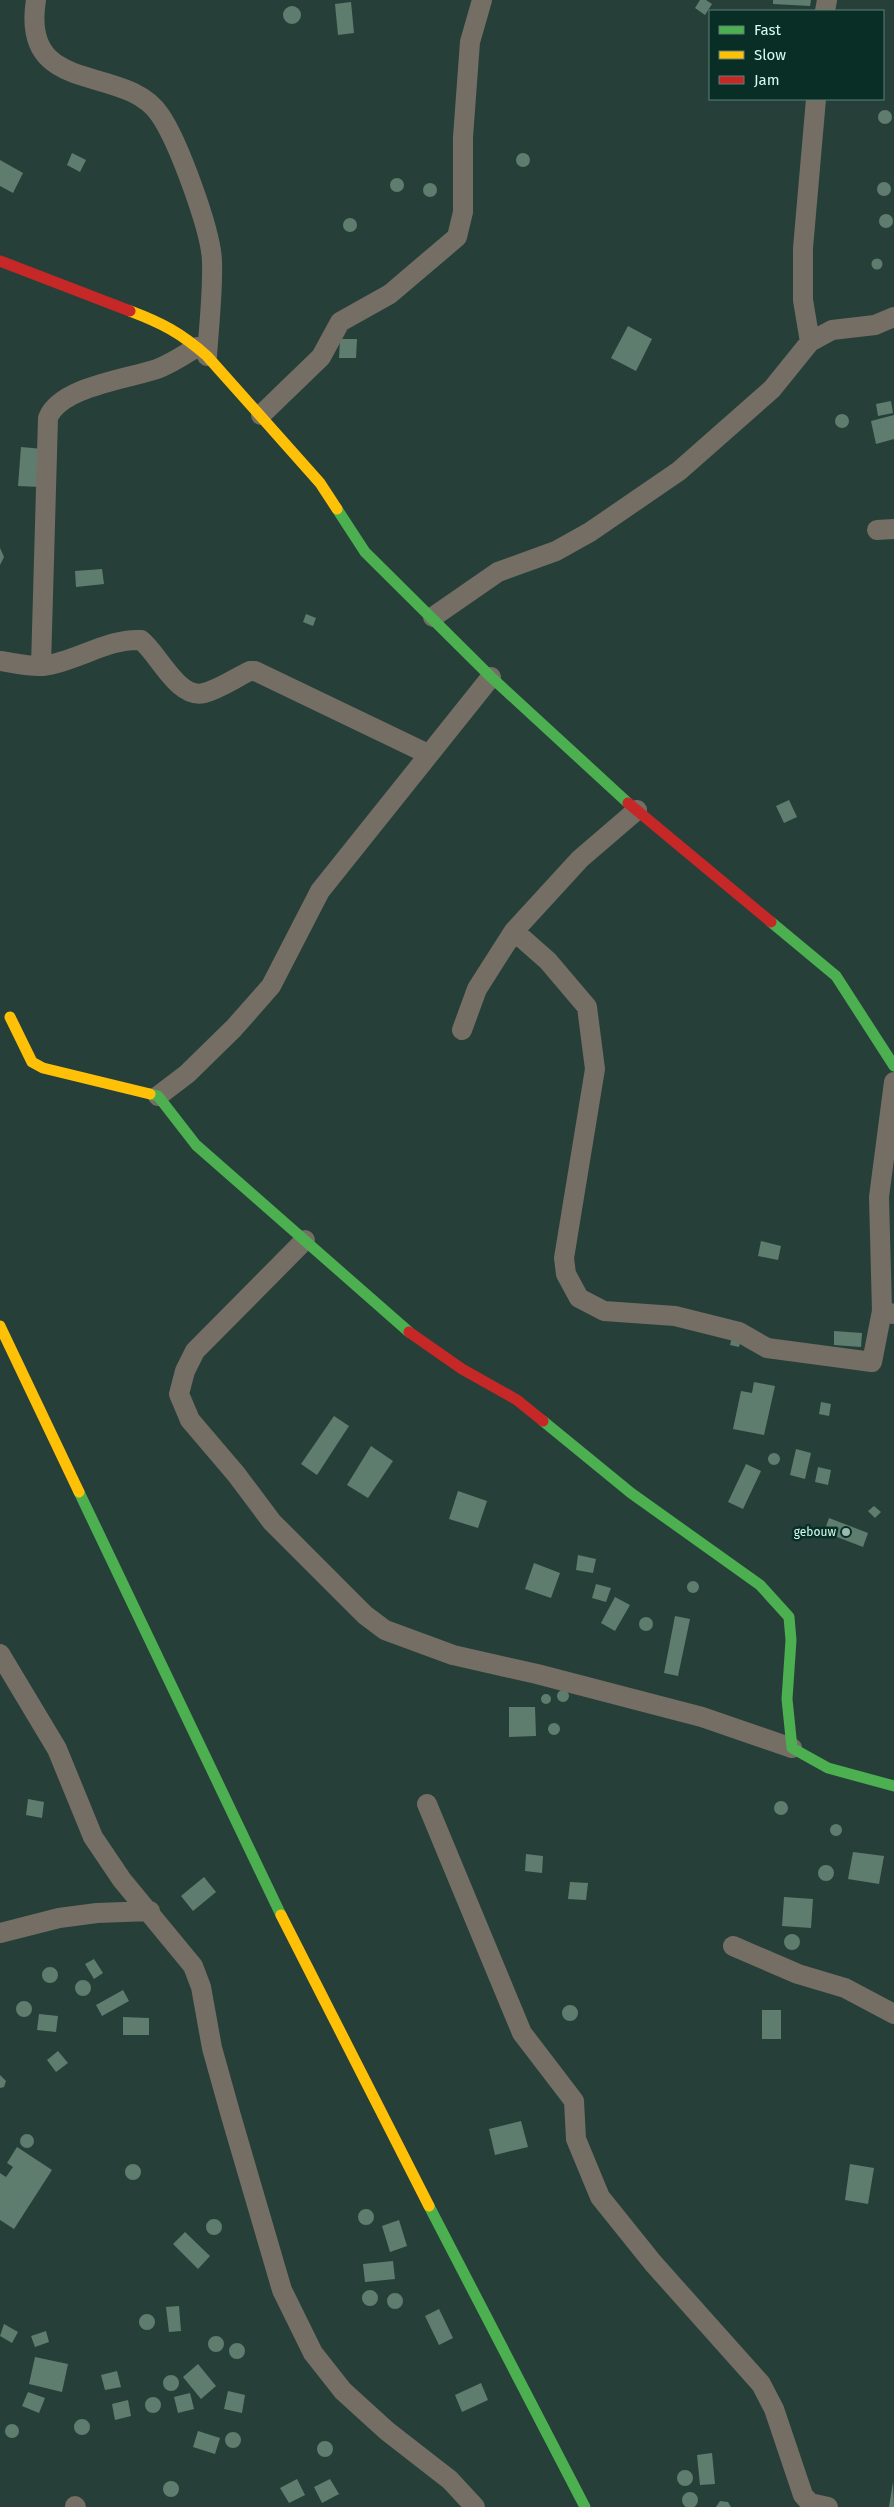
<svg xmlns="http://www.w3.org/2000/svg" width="894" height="2507" font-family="'Fira Sans',sans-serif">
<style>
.building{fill:#5e7d6e}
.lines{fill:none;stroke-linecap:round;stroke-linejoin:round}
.street{stroke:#756e65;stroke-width:20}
.fast{stroke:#4caf50;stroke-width:11}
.slow{stroke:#ffc107;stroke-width:11}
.jam{stroke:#c62828;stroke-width:11}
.poi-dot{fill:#97bbb0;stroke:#082e25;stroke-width:2}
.labels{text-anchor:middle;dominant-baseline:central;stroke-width:5;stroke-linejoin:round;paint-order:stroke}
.poi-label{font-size:12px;fill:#d4fdf0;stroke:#082e25;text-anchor:end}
</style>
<rect width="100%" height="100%" fill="#264039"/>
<!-- building -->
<path class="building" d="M700,0h6l6,4 -7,11 -10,-7z
M773,0h38l-1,6 -37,-2z
M351,2l3,31 -16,2 -3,-31z
M283 15a9 9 0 1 1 18 0a9 9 0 1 1-18 0Z
M878 117a7 7 0 1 1 14 0a7 7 0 1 1-14 0Z
M516 160a7 7 0 1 1 14 0a7 7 0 1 1-14 0Z
M72,153l14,7 -6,12 -13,-7z
M0,160l23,13 -10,20 -13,-7z
M390 185a7 7 0 1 1 14 0a7 7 0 1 1-14 0Z
M877 189a7 7 0 1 1 14 0a7 7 0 1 1-14 0Z
M423 190a7 7 0 1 1 14 0a7 7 0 1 1-14 0Z
M879 221a7 7 0 1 1 14 0a7 7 0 1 1-14 0Z
M343 225a7 7 0 1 1 14 0a7 7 0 1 1-14 0Z
M871.5 264a5.5 5.5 0 1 1 11 0a5.5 5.5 0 1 1-11 0Z
M628,326l24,13 -16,32 -25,-13z
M340,339h17l-1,19h-17z
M891,401l2,12 -15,3 -2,-12z
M835 421a7 7 0 1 1 14 0a7 7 0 1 1-14 0Z
M894,415v24l-18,5 -5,-23z
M21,447l22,2 -3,38 -22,-1z
M0,548l4,9 -4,8z
M102,569l2,15 -28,3 -1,-16z
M306,614l10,4 -3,8 -10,-4z
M789,800l8,17 -13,6 -8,-17z
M761,1241l20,5 -3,14 -20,-4z
M834,1331l28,2 -1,14 -27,-2z
M732,1337l9,2 -2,8 -9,-2z
M754,1382l21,4 -11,49 -31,-6 8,-38 11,2z
M821,1402l10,2 -2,12 -10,-2z
M334,1416l15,10 -32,49 -16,-11z
M371,1446l22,15 -25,37 -21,-13z
M796,1449l15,4 -6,26 -15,-4z
M768 1459a6 6 0 1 1 12 0a6 6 0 1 1-12 0Z
M746,1464l15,7 -18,38 -15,-7z
M818,1467l13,3 -3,15 -13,-3z
M458,1491l29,10 -9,27 -29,-9z
M874,1506l7,6 -6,6 -7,-7z
M829,1518l39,15 -5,14 -39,-15z
M578,1555l18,4 -3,14 -17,-3z
M534,1563l26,10 -9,25 -26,-9z
M687 1587a6 6 0 1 1 12 0a6 6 0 1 1-12 0Z
M596,1584l15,4 -5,14 -14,-4z
M615,1597l15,8 -15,26 -14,-8z
M675,1616l15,3 -12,57 -14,-3z
M639 1624a7 7 0 1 1 14 0a7 7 0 1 1-14 0Z
M557 1696a6 6 0 1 1 12 0a6 6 0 1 1-12 0Z
M541 1699a5 5 0 1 1 10 0a5 5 0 1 1-10 0Z
M509,1707h26l1,29 -27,1z
M548 1729a6 6 0 1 1 12 0a6 6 0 1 1-12 0Z
M28,1799l16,3 -2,16 -16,-3z
M774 1808a7 7 0 1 1 14 0a7 7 0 1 1-14 0Z
M830 1830a6 6 0 1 1 12 0a6 6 0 1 1-12 0Z
M853,1852l31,4 -5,28 -31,-5z
M526,1854l17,2 -1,17 -17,-2z
M818 1873a8 8 0 1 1 16 0a8 8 0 1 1-16 0Z
M204,1877l12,15 -23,19 -12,-15z
M570,1882l18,1 -2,17 -18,-1z
M784,1897l29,2 -2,29 -29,-2z
M784 1942a8 8 0 1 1 16 0a8 8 0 1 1-16 0Z
M94,1959l9,14 -9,6 -9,-15z
M42 1975a8 8 0 1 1 16 0a8 8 0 1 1-16 0Z
M75 1988a8 8 0 1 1 16 0a8 8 0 1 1-16 0Z
M123,1990l6,11 -27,15 -6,-11z
M16 2009a8 8 0 1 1 16 0a8 8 0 1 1-16 0Z
M562 2013a8 8 0 1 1 16 0a8 8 0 1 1-16 0Z
M762,2010h19v29h-19z
M39,2014l19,2 -2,16 -19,-2z
M123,2017l26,1v17h-26z
M58,2051l10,12 -12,9 -9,-12z
M0,2075l6,6 -2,6 -4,1z
M521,2121l7,26 -33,8 -6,-26z
M20 2141a7 7 0 1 1 14 0a7 7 0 1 1-14 0Z
M17,2147l35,23 -38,59 -14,-9v-47l6,4 7,-10 -6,-4z
M850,2164l24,4 -6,36 -23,-4z
M125 2172a8 8 0 1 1 16 0a8 8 0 1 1-16 0Z
M358 2217a8 8 0 1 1 16 0a8 8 0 1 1-16 0Z
M206 2227a8 8 0 1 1 16 0a8 8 0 1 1-16 0Z
M399,2220l8,26 -17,6 -8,-26z
M185,2232l25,24 -12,13 -25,-25z
M393,2261l2,18 -30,3 -2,-18z
M362 2298a8 8 0 1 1 16 0a8 8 0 1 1-16 0Z
M387 2301a8 8 0 1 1 16 0a8 8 0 1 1-16 0Z
M179,2306l2,25 -12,1 -3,-25z
M439,2309l14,29 -14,7 -14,-29z
M139 2322a8 8 0 1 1 16 0a8 8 0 1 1-16 0Z
M4,2324l14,8 -6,11 -12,-7z
M46,2331l3,11 -14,5 -4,-11z
M208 2344a8 8 0 1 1 16 0a8 8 0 1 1-16 0Z
M229 2351a8 8 0 1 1 16 0a8 8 0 1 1-16 0Z
M35,2357l33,7 -6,28 -33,-8z
M198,2364l18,22 -15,13 -18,-22z
M117,2371l4,16 -16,3 -4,-15z
M163 2383a8 8 0 1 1 16 0a8 8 0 1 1-16 0Z
M481,2383l7,17 -26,12 -7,-17z
M228,2391l17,4 -3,18 -18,-4z
M28,2392l17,6 -6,15 -17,-7z
M190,2393l4,16 -16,4 -4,-16z
M145 2405a8 8 0 1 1 16 0a8 8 0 1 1-16 0Z
M128,2400l3,16 -16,4 -3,-16z
M74 2427a8 8 0 1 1 16 0a8 8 0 1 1-16 0Z
M5 2431a7 7 0 1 1 14 0a7 7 0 1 1-14 0Z
M198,2431l22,7 -5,16 -22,-7z
M225 2440a8 8 0 1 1 16 0a8 8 0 1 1-16 0Z
M317 2449a8 8 0 1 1 16 0a8 8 0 1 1-16 0Z
M712,2453l3,31 -15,1 -3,-30z
M677 2478a8 8 0 1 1 16 0a8 8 0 1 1-16 0Z
M297,2479l8,16 -16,8 -9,-15z
M330,2479l9,15 -17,9 -8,-16z
M163 2489a8 8 0 1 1 16 0a8 8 0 1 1-16 0Z
M893,2482l1,25h-5z
M682 2500a8 8 0 1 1 16 0a8 8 0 1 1-16 0Z
M720,2501l8,1 3,5h-15z"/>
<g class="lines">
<!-- street -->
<path class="street" d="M36,0c-16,99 89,62 124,115 18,26 51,115 52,146 1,31 -3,64 -5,95
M825,11l2,-11
M810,342l-7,-42v-52l13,-149
M261,415l60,-58 19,-35 50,-28 67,-57 6,-25v-75l7,-95 12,-42
M877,530l17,-1
M433,617l65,-45 58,-21 34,-19 89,-61 93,-82 38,-47 22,-12 43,-5 19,-8
M0,661c14,2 29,6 43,5 33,-4 65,-28 98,-26 17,13 37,60 63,53 16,-4 31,-15 46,-22h5l173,83
M41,666l7,-248c12,-31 79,-39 109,-49 14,-5 27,-14 40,-22
M514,931l34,30 39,46 8,62 -31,189 2,16 13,24 25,13 71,5 64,16 28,16 105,14 10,-51
M462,1030l15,-41 37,-58 66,-72 57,-49
M894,1082l-15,115 3,114 12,3
M158,1096l29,-22 47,-46 37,-42 49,-95 171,-214
M305,1240l-110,111 -10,20 -6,23 11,26 46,54 36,48 93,93 20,15 68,25 84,19 165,43 90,31
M0,1654l57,95 36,88 29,43 71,86 8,21 11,61 19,68 51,174 31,63 30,38 44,40 63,49 25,27
M427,1804l95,229 52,68 2,38 24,58 53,66 108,121 13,25 29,86 7,8 18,4
M0,1933l59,-15 38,-5 53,-2
M733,1946l65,28 47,14 49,26
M75,2506l1,1"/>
<!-- fast -->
<path class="fast" d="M337,509l28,43 126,125 137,126
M771,922l65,54 58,90
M150,1094l8,2 38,49 213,187
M543,1421l88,72 129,92 29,32 2,23 -4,59 5,49 36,20 66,18
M79,1492l202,423
M429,2206l156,301"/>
<!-- slow -->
<path class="slow" d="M130,311c32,12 51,22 77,45l113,127 17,26
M10,1017l22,45 11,6 107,26
M0,1326l79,166
M281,1915l148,291"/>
<!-- jam -->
<path class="jam" d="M0,261l130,50
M628,803l143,119
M409,1332l53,37 55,31 26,21"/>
</g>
<!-- markers -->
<circle class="poi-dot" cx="846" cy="1532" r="5"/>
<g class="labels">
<!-- poi labels -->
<g class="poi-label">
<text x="836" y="1532">gebouw</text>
</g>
</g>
<!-- legend -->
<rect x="709" y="10" width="175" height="90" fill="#082e25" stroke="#5a8176"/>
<rect x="719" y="26" width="25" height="8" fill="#4caf50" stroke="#5a8176"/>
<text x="754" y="35" font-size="15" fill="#d4fdf0">Fast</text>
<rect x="719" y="51" width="25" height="8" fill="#ffc107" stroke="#5a8176"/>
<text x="754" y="60" font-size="15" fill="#d4fdf0">Slow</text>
<rect x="719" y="76" width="25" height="8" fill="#c62828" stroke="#5a8176"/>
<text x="754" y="85" font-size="15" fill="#d4fdf0">Jam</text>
</svg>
